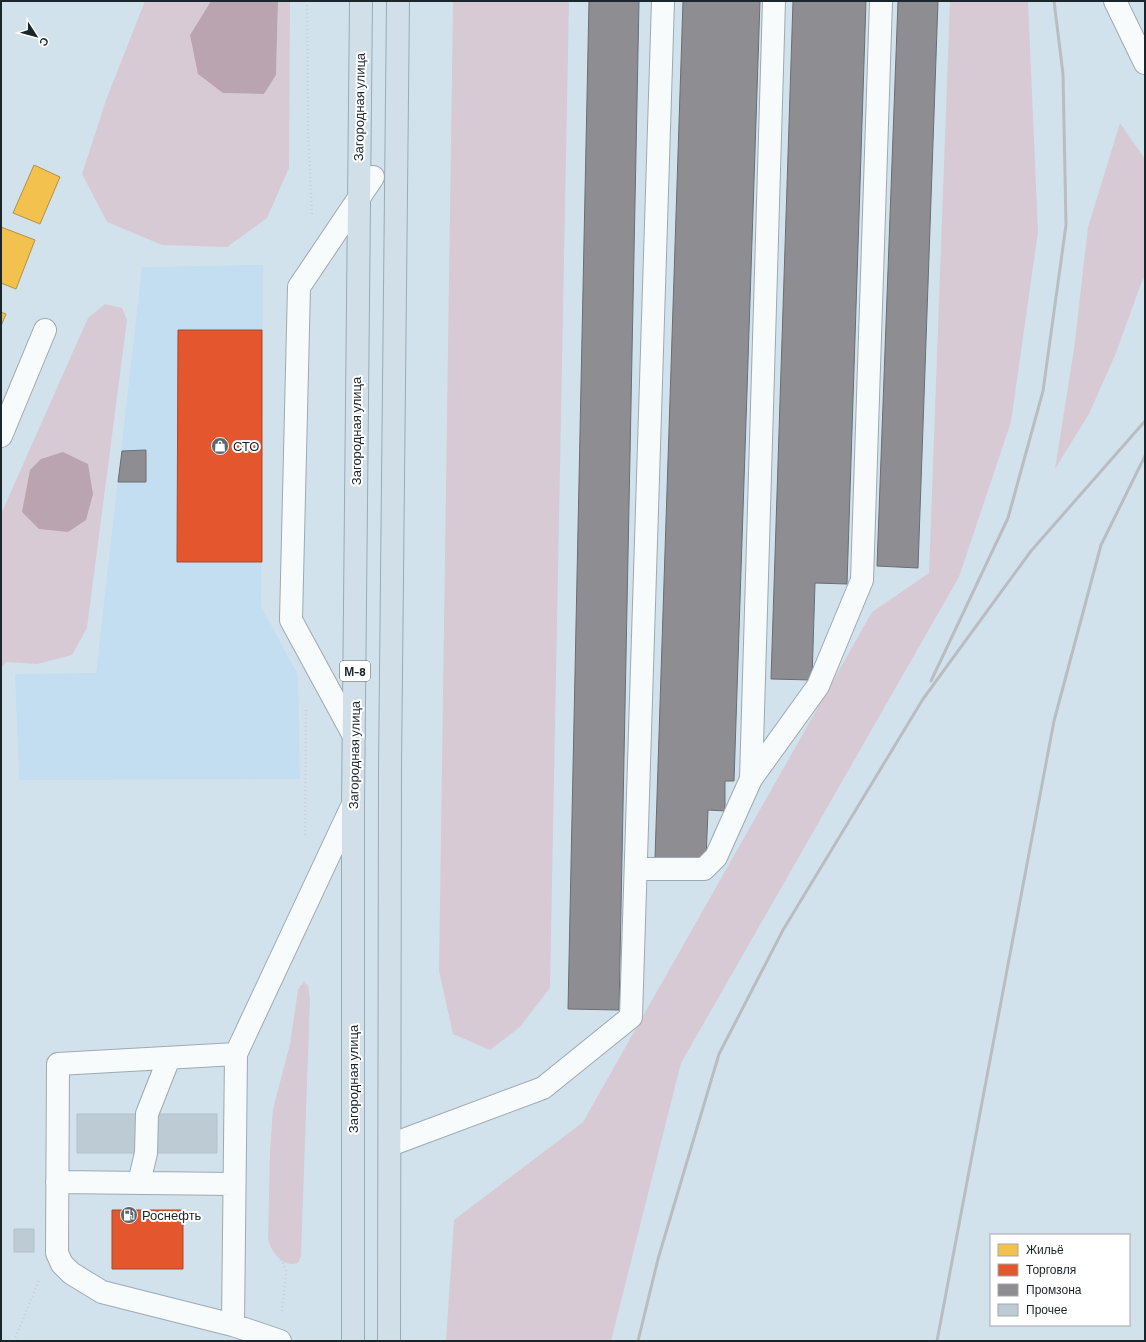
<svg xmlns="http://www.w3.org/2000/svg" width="1146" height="1342" font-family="Barlow,sans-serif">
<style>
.built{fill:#c2def0}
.green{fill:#d7cad5}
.water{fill:#b9a4af}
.homes{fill:#f2c14e;stroke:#b19244}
.shops{fill:#e4572e;stroke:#a7482d}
.industry{fill:#8d8d92;stroke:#6a6e73}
.building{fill:#bdcbd4;stroke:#b3c0c9}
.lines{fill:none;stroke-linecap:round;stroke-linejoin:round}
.minor-casing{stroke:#9da9b1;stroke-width:24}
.highway-casing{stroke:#97abb8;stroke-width:24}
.path{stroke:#cacfd3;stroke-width:2.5;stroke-dasharray:1 3;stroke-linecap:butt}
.minor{stroke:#f8fbfc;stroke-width:22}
.highway{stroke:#d1dfe8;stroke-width:22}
.rail{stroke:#b9bdc1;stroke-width:3}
.labels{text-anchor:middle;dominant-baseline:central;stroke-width:4;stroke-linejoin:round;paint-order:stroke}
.shield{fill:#fff;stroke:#5f666b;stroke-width:1}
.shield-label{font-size:12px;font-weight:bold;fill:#1a252c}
.street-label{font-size:13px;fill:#1a252c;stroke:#fff}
.poi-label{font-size:13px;fill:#1a252c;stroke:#fff;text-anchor:start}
</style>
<rect width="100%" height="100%" fill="#d2e2ed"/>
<!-- built -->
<path class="built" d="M263,265l-2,341 37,69 2,104 -281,1 -4,-106 81,-1 46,-406z"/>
<!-- green -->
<path class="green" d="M145,1h66l-21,34 33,58 41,1 12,-19 2,-74h12l-1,167 -22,50 -40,29 -65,-2 -55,-23 -25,-48 24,-74z
M453,1h116l-19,987 -30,39 -30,23 -37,-16 -14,-63z
M950,1h78l10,231 -27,190 -52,155 -278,486 -70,278h-165l8,-121 129,-98 289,-510 57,-39z
M1120,123l25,36v118l-3,4 -26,72 -27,61 -34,55 19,-120 14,-122z
M105,304l17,4 5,12 -40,308 -15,27 -35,9 -31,-2 -5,6v-154l87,-196z
M304,983l4,2 2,14 -9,257 -3,7c-15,5 -27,-11 -30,-24l2,-89 3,-41 17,-65 8,-54 2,-4z"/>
<!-- water -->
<path class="water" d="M211,1h67l-2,74 -12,19 -41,-1 -25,-19 -8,-39z
M63,452l25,12 5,30 -7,26 -18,12 -29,-3 -17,-17 8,-42 11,-11z"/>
<!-- homes -->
<path class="homes" d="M34,165l26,12 -20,47 -27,-11z
M1,227l34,13 -19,49 -15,-6z
M1,312l5,2 -5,12z"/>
<!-- shops -->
<path class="shops" d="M178,330h84v232h-85z
M112,1210h71v59h-71z"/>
<!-- industry -->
<path class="industry" d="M589,1h50l-20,1009 -51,-1z
M683,1h77l-26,780h-9v30l-17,-1 -2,50 -51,-2z
M793,1h73l-19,583 -32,-1 -3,97 -41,-1z
M898,1h40l-20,567 -41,-2z
M146,450v32h-28l4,-31z"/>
<!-- building -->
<path class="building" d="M77,1114h140v39h-140z
M14,1229h20v23h-20z"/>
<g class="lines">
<!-- minor casing -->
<g class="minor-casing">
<path id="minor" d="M1115,1l30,62
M1,436l44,-106
M354,736l-63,-116 8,-333 74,-110
M751,779l67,-93 44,-106 19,-579
M637,869h67l12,-12 35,-78 23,-778
M236,1054l-178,10 -1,189 5,11 9,9 31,19 131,33 47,16
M390,1145l153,-57 88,-71 32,-1016
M57,1182l177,2
M139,1183l7,-30 1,-39 22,-56
M233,1325l3,-271 117,-250"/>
</g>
<!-- highway casing -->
<g class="highway-casing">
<path id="highway" d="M353,1341v-537l8,-803
M389,1341l1,-573 8,-767"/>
</g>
<!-- path -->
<path class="path" d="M307,1l1,126 4,87
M305,835l1,-125
M282,1311l4,-40 -9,-23 6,-147 18,-94 3,-27
M14,1341l25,-61"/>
<!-- minor -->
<use href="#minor" class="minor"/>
<!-- highway -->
<use href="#highway" class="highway"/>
<!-- rail -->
<path class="rail" d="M931,681l77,-163 35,-127 23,-166 -3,-151 -9,-73
M638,1341l20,-82 61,-205 64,-124 140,-231 108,-148 114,-130
M937,1341l117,-620 47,-176 44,-89"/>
</g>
<!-- icons -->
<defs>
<g id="shop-disc" transform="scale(0.9)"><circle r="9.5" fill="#5a6770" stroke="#fff"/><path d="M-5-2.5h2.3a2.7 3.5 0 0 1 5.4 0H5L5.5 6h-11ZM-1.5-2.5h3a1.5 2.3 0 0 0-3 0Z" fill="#fff"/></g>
<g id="fuel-disc" transform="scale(0.9)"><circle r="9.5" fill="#5a6770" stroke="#fff"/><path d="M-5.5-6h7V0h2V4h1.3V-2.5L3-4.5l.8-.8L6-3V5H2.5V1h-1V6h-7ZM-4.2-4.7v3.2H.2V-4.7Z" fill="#fff"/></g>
</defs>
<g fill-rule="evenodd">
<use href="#shop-disc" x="220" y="446"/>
<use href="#fuel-disc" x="129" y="1215"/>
</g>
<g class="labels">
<!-- shield labels -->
<rect class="shield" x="340" y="661" width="30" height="20" rx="3"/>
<g class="shield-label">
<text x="355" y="671">М-8</text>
</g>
<!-- street labels -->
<g class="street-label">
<text transform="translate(359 107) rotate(-89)">Загородная улица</text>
<text transform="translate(356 431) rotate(-90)">Загородная улица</text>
<text transform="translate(354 755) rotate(-89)">Загородная улица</text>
<text transform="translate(353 1079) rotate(-90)">Загородная улица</text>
</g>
<!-- poi labels -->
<g class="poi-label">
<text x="233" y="446">СТО</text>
<text x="142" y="1215">Роснефть</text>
</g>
</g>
<!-- border -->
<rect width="1146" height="1342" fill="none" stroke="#1a252c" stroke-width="4"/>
<!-- legend -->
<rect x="990" y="1234" width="140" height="92" fill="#ffffff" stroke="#a3a8ab"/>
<rect x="998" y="1244" width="20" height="12" fill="#f2c14e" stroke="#a3a8ab"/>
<text x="1026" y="1254" font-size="12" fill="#1a252c">Жильё</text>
<rect x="998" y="1264" width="20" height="12" fill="#e4572e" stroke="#a3a8ab"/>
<text x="1026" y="1274" font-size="12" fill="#1a252c">Торговля</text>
<rect x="998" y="1284" width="20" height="12" fill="#8d8d92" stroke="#a3a8ab"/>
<text x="1026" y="1294" font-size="12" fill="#1a252c">Промзона</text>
<rect x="998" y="1304" width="20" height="12" fill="#bdcbd4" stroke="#a3a8ab"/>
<text x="1026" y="1314" font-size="12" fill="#1a252c">Прочее</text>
<!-- north arrow -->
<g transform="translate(36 36) rotate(126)" stroke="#ffffff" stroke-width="3" paint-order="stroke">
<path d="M0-3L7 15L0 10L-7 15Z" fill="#1a252c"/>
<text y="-6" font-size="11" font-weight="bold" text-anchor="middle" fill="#1a252c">С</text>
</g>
</svg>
